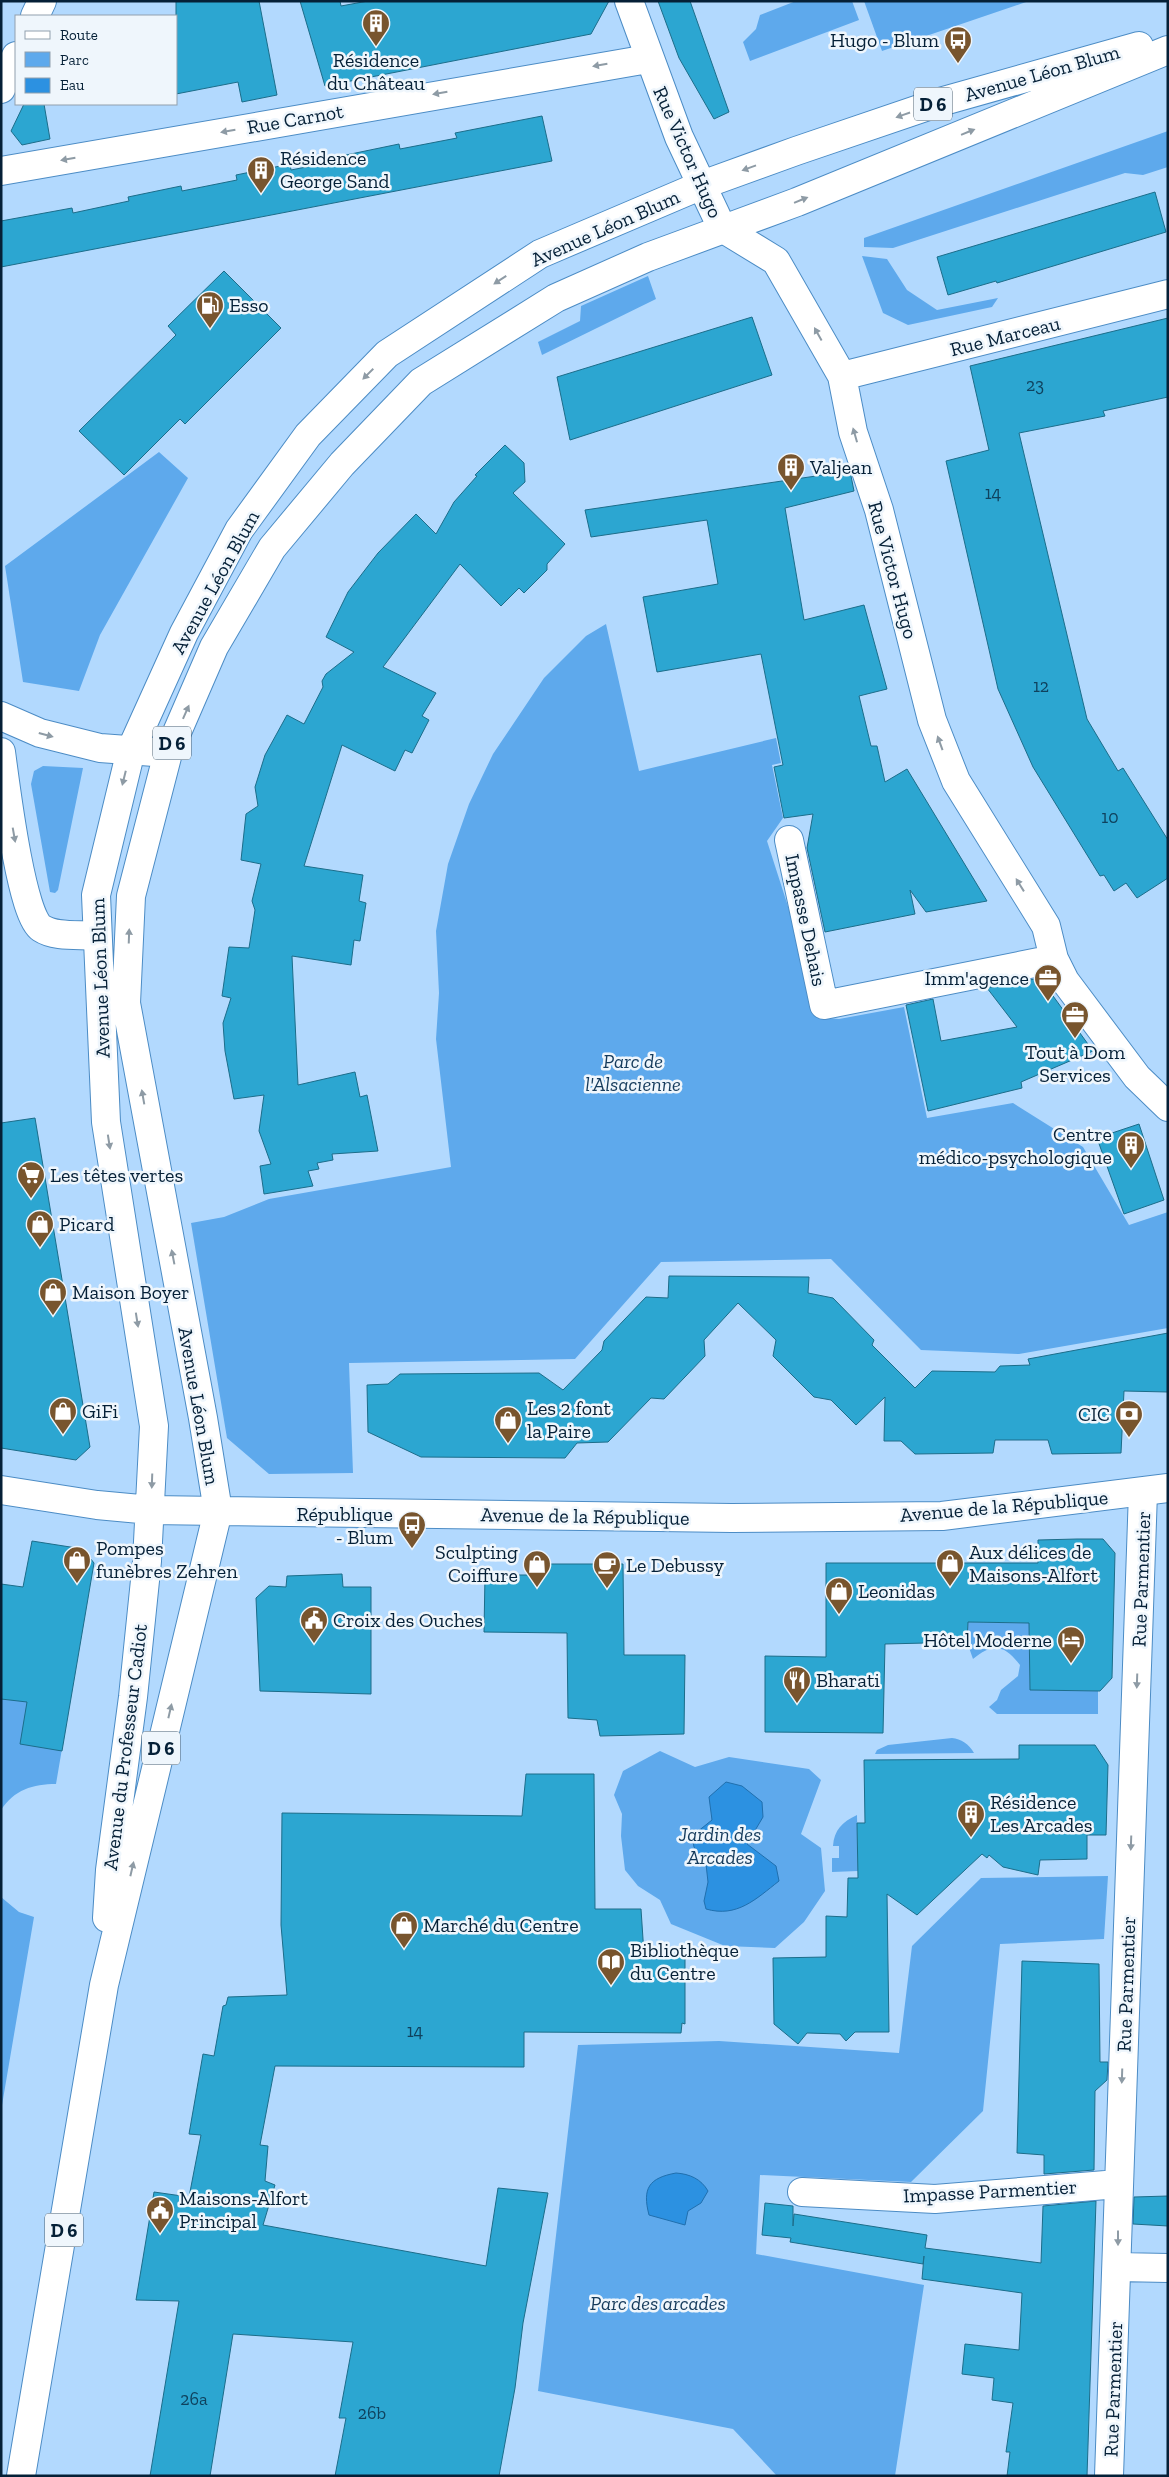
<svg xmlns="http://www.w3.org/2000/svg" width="1169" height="2477" font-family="'Zilla Slab',serif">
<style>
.green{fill:#5ea9ec}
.water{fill:#2c91e1;stroke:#206fae}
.building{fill:#2ca6d1;stroke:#1c6d8a}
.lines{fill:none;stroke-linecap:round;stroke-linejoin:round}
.minor-casing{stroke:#4c8cc5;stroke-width:30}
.major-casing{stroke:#4c8cc5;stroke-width:30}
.minor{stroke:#fff;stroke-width:28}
.major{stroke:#fff;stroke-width:28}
.oneway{fill:#8e9ba5}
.labels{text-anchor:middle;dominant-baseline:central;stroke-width:5;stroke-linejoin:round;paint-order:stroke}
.number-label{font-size:18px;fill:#0f425e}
.shield{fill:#eff6fc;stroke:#4b6072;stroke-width:1}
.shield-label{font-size:19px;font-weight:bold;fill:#052037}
.poi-label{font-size:20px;fill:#052037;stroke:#eff6fc;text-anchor:start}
.street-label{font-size:20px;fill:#052037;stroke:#eff6fc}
.park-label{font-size:20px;font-style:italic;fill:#153b5c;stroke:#eff6fc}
</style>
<rect width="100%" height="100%" fill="#b2d9fe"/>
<!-- green -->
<path class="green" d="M796,1h56l7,19 -109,41 -7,-19 13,-13 4,-14z
M864,1h165l-147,50z
M1168,131v36l-25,8 -18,-2 -232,75 -29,-1v-9z
M862,256l25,3 20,31 30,20 61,-12 -6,9 -84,18 -25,-12z
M648,276l8,23 -114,56 -4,-13 42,-21 1,-15z
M159,452l29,26 -88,157 -21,56 -56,-9 -18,-116z
M606,624l33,147 137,-33 5,25 -9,2 11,53 -16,23 35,109 14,67 23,2 65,-12 23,111 86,-15 70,44 46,78 39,-13v116l-149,26 -98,-4 -90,-91 -170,3 -86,97 -226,4 4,110 -84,1 -42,-36 -36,-215 33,-6 45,-18 182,-32 -15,-128 3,-46 -3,-62 12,-67 21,-60 24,-50 51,-76 42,-42z
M43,766l40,2 -25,122 -3,3 -5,-1 -19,-108 3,-13z
M968,1622l61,1 1,67 68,1v23h-101l-8,-7 8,-7 4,-10 17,-14 2,-11c-15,-20 -27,-23 -47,-6l-6,-17z
M1,1673l72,11 -17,100c-23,0 -42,6 -55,26z
M952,1738c9,1 17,6 22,15l-99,1 2,-4 11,-5z
M660,1751l35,16 34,-10 80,12 12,11 -20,54 20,14 4,43 -21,31 -29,26 -50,-2 -54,-22 -11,-24 -22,-14 -13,-16 -4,-34 1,-22 -8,-19 9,-24z
M857,1815l1,56 -26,1v-14h7v-12h-6c1,-16 9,-24 24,-31z
M1108,1876l-4,63 -104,5 -17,167 -72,71 -151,-7 -4,79 168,31 -29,191h-118l-44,-47 -195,-38 40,-346 141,-4 180,12 13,-107 69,-68z
M1,1897l18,15 15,5 -33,194z"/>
<!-- water -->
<path class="water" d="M726,1782l16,4 20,16 1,15 -16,27 29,22 3,15c-23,18 -42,37 -73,28l-2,-8 4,-19 -2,-18 -12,-17 -2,-11 20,-16 -3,-23z
M676,2173c14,1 25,6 32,18l-7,12 -13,8 -3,14 -36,-10c-7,-27 0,-37 27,-42z"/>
<!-- building -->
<path class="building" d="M176,1h83l18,94 -35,7 -4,-20 -62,12z
M300,1h40l1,5 27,-5h241l-18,33 -266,52z
M658,1h32l39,111 -15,7 -35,-61z
M24,104h20l6,35 -28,6 -11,-14z
M542,116l10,45 -551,106v-46l71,-13 1,5 56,-12 -1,-4 53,-11 1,5 55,-11 -1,-5 54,-11 1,6 56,-11 -1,-4 53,-11 1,5 57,-11 -2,-5z
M1155,192l11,40 -169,51 -1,-2 -48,14 -11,-38z
M224,271l57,57 -96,96 -5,-5 -56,56 -45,-44 97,-96 -8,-9z
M752,317l20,58 -202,65 -13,-63z
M1168,318v79l-65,14 2,5 -86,17 68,286 31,52 5,-3 45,72v38l-31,20 -11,-15 -12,8 -10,-16 -4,1 -67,-109 -35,-78 -52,-228 43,-11 -19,-84z
M505,445l19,18 1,19 -12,11 52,51 -18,20v6l-23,23 -5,-5 -18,18 -41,-42 -77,103 53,26 -14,23 7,4 -17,33 -7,-3 -10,21 -53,-26 -38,121 59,9 -4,26 7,2 -6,38 -6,-1 -3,25 -59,-9 6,129 57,-13 5,25 7,-2 11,56 -46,3 1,6 -16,3 2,6 -11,2 5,15 -49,8 -4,-28 11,-2 -12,-33 5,-36 -30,4 -9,-48 -2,-28 8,-25 -9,-2 7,-49 20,1 6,-38 -3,-9 9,-37 -20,-4 5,-46 12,-8 -3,-19 10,-32 22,-40 17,9 19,-37 -1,-6 4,-7 28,-22 -28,-15 22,-45 30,-39 38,-39 20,20 18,-32 23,-26 -2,-1z
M850,471l4,20 -69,17 19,112 60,-15 23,84 -28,7 12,50h6l8,36 22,-13 80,132 -61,11 -16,-22 5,24 -90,18 -18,-84 6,-34 -29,4 -10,-51 9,-2 -22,-111 -104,18 -14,-75 75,-13 -11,-64 -116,17 -6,-27z
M1040,978l53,73 -72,31 1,6 -94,23 -22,-106 27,-6 8,42 76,-14 -30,-39z
M35,1118l55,329 -14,13 -75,-12v-325z
M1139,1124l25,76 -40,14 -27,-76z
M669,1276l140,1 -1,16 25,5 41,42 -2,5 43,43 17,-17 63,1 5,-6 30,-1 -2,-6 140,-26v59l-44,-1 -3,62 -69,1 -4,-14h-53l-2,13 -78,1 -14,-13h-17l1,-44 -29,28 -25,-25 -17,-3 -41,-41 3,-16 -38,-37 -34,37 1,16 -41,43 -13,-1 -43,44 -31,1 -12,15 -144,-1 -53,-25 -1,-47 21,-1 12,-10 139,-1 24,17 39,-40 2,-9 42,-44 22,1z
M1077,1539h26l12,14 -3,125 -12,13 -70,-1 -1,-67 -61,-1 -1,20 -82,2 -2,89 -118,-1v-76l61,1v-94h212v-23z
M32,1541l51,8 11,14 -32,188 -42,-7 7,-42 -26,-3v-115l22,3z
M528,1564h95l1,91h61l-1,79 -84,2 -3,-16 -29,-2 -1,-85 -83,-1 1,-57h43z
M342,1574l1,13h28v107l-111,-3 -4,-93 13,-12 17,1 1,-11z
M1019,1745h76l13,20 -2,70h-19v24l-47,1 -2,15 -35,-8 -14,-12 -2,3 -5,-4 -65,61 -30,-21 2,138h-34l-9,9 -6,-7 -33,-1 -9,11 -24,-20 -1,-66 53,-1v-41l21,1 1,-39h10l-1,-55h8l-1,-63 155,-1z
M526,1774h68l1,135h46l3,45h41v70l-3,-1 -1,10 -157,-1v35l-249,-1 -15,79 8,1 -3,35 10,4 -12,40 223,41 12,-78 50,5 -25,130 -8,65 -16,88h-164l11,-58h-7l14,-76 -120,-8 -23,142h-60l29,-175 -43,-1 18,-108 35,5 12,-62 -12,-1 14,-80 11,2 9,-50 3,-1 2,-8 59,-2 -6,-70 1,-112 240,3z
M1022,1961l77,3 1,98h8l-1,18 -12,11 -1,79 -50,4v-19l-27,-2z
M1168,2196v30l-35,-2 1,-27z
M1096,2201l-9,275h-80l3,-24h-4l7,-49 -21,-3 2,-22 -32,-4 3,-30 54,6 3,-57 -100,-14 2,-23 -1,8 -133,-22 1,-4 -29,-3 3,-32 28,3v20l1,-12 133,21 -2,13 116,15 2,-57z"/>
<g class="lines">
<!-- minor casing -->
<g class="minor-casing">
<path id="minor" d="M629,1l50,136 43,91 54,33 66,115 11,56 26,78 53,210 24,61 90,145 8,33 11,22 72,96 31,30
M35,16l7,-15
M1,89l15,-33
M1,171l647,-112
M842,376l326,-82
M1,716l39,17 60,15 68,5
M1,752c4,29 20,163 40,176 15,10 40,6 56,8
M789,840l35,165 230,-46
M802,2192l133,7 183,-15
M1118,2267l50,1
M1109,2476l34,-984"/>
</g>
<!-- major casing -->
<g class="major-casing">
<path id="major" d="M1,1490l96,15 54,5 581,8 210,-2 226,-28
M107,1918l3,-48 23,-173 14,-136 7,-135 -48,-304 -10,-227 35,-145 53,-117 55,-103 69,-95 79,-81 153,-100 162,-69 94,-34 144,-49 199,-56
M21,2476l83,-491 114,-474 -15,-93 -77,-415 5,-107 37,-143 46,-106 58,-99 70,-84 79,-82 135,-84 92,-41 149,-55 371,-152"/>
</g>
<!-- minor -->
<use href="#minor" class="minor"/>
<!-- major -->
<use href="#major" class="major"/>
</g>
<!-- one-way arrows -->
<defs><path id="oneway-solid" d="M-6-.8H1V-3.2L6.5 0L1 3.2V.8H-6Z" transform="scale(1.25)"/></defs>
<g class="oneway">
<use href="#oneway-solid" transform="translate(600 65) rotate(170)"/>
<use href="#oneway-solid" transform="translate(440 93) rotate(170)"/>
<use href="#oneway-solid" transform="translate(903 115) rotate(161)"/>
<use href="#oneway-solid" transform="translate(228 131) rotate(170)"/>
<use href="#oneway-solid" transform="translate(968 132) rotate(-22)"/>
<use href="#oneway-solid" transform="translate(68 159) rotate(170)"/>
<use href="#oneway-solid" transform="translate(749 168) rotate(160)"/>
<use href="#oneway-solid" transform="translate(801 200) rotate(-22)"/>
<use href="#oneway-solid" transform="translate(500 280) rotate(147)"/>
<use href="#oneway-solid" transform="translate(818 334) rotate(-119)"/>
<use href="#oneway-solid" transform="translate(368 374) rotate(135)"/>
<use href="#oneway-solid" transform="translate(855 435) rotate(-106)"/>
<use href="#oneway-solid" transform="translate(186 712) rotate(-66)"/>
<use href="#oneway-solid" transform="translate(46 735) rotate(15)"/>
<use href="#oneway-solid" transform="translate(940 743) rotate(-110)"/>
<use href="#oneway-solid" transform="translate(124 778) rotate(104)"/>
<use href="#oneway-solid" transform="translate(14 835) rotate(80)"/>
<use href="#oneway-solid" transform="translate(1020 885) rotate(-122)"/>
<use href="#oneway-solid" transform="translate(129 936) rotate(-88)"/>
<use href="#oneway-solid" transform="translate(143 1097) rotate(-100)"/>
<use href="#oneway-solid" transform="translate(109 1142) rotate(81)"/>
<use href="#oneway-solid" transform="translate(173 1257) rotate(-101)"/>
<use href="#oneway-solid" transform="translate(137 1320) rotate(81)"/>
<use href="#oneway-solid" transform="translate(152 1481) rotate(92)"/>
<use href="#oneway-solid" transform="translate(1137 1681) rotate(92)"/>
<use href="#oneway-solid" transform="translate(170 1711) rotate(-77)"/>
<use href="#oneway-solid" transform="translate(1131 1843) rotate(92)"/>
<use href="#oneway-solid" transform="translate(132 1869) rotate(-77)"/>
<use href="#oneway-solid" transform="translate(1122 2076) rotate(92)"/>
<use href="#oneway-solid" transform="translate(1118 2238) rotate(90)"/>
</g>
<!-- icons -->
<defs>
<g id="building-pin" transform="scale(1.4375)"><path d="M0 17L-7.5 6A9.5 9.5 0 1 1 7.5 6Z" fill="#78552e" stroke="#eff6fc"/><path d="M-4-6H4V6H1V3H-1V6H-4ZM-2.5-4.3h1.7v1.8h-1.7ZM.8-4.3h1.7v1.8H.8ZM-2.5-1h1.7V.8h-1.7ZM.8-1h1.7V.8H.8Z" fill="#fff"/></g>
<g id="bus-pin" transform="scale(1.4375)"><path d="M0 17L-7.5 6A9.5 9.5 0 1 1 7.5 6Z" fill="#78552e" stroke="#eff6fc"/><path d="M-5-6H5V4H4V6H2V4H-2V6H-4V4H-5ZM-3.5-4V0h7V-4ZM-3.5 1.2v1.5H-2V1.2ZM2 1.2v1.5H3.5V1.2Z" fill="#fff"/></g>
<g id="fuel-pin" transform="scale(1.4375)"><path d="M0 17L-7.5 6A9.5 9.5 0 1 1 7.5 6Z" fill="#78552e" stroke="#eff6fc"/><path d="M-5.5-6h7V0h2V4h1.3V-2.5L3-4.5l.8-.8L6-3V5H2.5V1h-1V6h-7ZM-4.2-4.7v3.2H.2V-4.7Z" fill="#fff"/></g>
<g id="office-pin" transform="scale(1.4375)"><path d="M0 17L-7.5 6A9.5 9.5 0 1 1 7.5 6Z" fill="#78552e" stroke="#eff6fc"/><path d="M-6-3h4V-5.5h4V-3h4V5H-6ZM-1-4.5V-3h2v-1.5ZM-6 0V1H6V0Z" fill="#fff"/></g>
<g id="supermarket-pin" transform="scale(1.4375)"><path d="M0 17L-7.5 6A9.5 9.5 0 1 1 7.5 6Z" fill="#78552e" stroke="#eff6fc"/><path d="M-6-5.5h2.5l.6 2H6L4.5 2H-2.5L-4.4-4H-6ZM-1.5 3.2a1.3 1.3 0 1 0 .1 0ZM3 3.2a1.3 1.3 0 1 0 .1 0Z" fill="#fff"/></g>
<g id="shop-pin" transform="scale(1.4375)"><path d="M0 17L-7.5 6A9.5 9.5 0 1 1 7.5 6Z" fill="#78552e" stroke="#eff6fc"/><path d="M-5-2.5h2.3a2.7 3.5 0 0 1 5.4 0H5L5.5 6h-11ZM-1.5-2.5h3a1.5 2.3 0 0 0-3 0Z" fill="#fff"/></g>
<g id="bank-pin" transform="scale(1.4375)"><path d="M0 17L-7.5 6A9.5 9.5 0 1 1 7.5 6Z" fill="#78552e" stroke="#eff6fc"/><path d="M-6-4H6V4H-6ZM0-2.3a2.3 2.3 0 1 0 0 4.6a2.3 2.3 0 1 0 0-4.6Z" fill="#fff"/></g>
<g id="cafe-pin" transform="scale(1.4375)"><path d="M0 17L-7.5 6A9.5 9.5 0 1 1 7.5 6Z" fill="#78552e" stroke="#eff6fc"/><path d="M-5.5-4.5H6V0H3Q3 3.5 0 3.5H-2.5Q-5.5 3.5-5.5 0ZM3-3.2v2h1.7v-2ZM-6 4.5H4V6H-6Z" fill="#fff"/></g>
<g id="civic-pin" transform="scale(1.4375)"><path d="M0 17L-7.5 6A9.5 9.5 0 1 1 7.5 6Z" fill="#78552e" stroke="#eff6fc"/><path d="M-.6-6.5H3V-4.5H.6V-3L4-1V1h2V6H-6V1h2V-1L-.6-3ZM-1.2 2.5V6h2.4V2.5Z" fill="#fff"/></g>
<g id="hotel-pin" transform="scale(1.4375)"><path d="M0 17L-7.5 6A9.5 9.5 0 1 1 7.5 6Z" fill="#78552e" stroke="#eff6fc"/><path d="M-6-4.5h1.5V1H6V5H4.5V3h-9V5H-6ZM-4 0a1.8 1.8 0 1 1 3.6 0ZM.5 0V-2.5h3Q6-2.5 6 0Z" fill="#fff"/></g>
<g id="restaurant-pin" transform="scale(1.4375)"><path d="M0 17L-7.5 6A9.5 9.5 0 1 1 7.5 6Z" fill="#78552e" stroke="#eff6fc"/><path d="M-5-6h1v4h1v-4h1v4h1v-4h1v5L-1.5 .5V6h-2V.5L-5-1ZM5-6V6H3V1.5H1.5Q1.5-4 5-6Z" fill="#fff"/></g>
<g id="library-pin" transform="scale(1.4375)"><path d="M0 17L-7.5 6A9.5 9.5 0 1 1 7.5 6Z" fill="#78552e" stroke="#eff6fc"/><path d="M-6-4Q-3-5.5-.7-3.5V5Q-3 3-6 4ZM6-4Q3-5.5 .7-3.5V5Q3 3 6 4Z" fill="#fff"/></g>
</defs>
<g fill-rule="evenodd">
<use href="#building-pin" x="376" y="23"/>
<use href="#bus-pin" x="958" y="40"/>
<use href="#building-pin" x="261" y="170"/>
<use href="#fuel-pin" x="210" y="305"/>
<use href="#building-pin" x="791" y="467"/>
<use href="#office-pin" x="1048" y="978"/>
<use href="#office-pin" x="1075" y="1015"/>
<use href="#building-pin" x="1131" y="1145"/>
<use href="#supermarket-pin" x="31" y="1175"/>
<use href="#shop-pin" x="40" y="1224"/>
<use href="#shop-pin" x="53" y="1292"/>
<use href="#shop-pin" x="63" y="1411"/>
<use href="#bank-pin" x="1129" y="1414"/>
<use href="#shop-pin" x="508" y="1420"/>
<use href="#bus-pin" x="412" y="1525"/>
<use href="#shop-pin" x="77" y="1560"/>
<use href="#shop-pin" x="950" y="1563"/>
<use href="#shop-pin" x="537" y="1564"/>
<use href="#cafe-pin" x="607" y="1565"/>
<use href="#shop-pin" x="839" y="1591"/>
<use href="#civic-pin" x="314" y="1620"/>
<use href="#hotel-pin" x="1071" y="1640"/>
<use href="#restaurant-pin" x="797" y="1680"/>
<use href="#building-pin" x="971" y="1814"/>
<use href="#shop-pin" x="404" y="1925"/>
<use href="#library-pin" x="611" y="1962"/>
<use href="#civic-pin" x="160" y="2210"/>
</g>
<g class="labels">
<!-- number labels -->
<g class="number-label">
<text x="1035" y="385">23</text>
<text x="993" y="493">14</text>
<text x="1041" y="686">12</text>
<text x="1110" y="817">10</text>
<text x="415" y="2031">14</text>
<text x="194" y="2399">26a</text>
<text x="372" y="2413">26b</text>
</g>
<!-- shield labels -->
<g class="shield">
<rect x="914" y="87.5" width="38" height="33" rx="4"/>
<rect x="153" y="726.5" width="38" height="33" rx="4"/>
<rect x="142" y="1731.5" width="38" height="33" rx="4"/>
<rect x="45" y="2213.5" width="38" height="33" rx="4"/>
</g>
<g class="shield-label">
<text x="933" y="104">D 6</text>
<text x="172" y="743">D 6</text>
<text x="161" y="1748">D 6</text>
<text x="64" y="2230">D 6</text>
</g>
<!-- poi labels -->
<g class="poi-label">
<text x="939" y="40" text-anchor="end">Hugo - Blum</text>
<text x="376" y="60" text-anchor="middle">Résidence<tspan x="376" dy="23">du Château</tspan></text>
<text x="280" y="158">Résidence<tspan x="280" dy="23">George Sand</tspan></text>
<text x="229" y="305">Esso</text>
<text x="810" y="467">Valjean</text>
<text x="1029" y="978" text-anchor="end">Imm'agence</text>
<text x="1075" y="1052" text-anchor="middle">Tout à Dom<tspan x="1075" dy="23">Services</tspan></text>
<text x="1112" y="1134" text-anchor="end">Centre<tspan x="1112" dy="23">médico-psychologique</tspan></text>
<text x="50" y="1175">Les têtes vertes</text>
<text x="59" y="1224">Picard</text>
<text x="72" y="1292">Maison Boyer</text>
<text x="527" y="1408">Les 2 font<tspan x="527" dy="23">la Paire</tspan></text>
<text x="82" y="1411">GiFi</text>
<text x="1110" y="1414" text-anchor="end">CIC</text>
<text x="393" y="1514" text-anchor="end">République<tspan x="393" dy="23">- Blum</tspan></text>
<text x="96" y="1548">Pompes<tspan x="96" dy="23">funèbres Zehren</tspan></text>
<text x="518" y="1552" text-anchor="end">Sculpting<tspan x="518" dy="23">Coiffure</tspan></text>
<text x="969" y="1552">Aux délices de<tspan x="969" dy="23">Maisons-Alfort</tspan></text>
<text x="626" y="1565">Le Debussy</text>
<text x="858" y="1591">Leonidas</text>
<text x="333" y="1620">Croix des Ouches</text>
<text x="1052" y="1640" text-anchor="end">Hôtel Moderne</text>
<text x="816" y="1680">Bharati</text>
<text x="990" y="1802">Résidence<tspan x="990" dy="23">Les Arcades</tspan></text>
<text x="423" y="1925">Marché du Centre</text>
<text x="630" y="1950">Bibliothèque<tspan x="630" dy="23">du Centre</tspan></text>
<text x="179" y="2198">Maisons-Alfort<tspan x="179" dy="23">Principal</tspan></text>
</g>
<!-- street labels -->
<g class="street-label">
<text transform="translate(1042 73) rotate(-16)">Avenue Léon Blum</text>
<text transform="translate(295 119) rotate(-10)">Rue Carnot</text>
<text transform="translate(688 152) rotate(66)">Rue Victor Hugo</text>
<text transform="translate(605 228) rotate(-24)">Avenue Léon Blum</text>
<text transform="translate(1005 336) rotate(-14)">Rue Marceau</text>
<text transform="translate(893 570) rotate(75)">Rue Victor Hugo</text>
<text transform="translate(215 582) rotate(-61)">Avenue Léon Blum</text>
<text transform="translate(806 920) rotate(78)">Impasse Dehais</text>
<text transform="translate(100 978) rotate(-92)">Avenue Léon Blum</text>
<text transform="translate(199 1406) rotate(80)">Avenue Léon Blum</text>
<text transform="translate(1004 1506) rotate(-5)">Avenue de la République</text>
<text transform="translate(585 1516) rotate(1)">Avenue de la République</text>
<text transform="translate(1141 1579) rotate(-88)">Rue Parmentier</text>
<text transform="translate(125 1747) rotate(-83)">Avenue du Professeur Cadiot</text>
<text transform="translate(1126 1984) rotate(-88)">Rue Parmentier</text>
<text transform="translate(990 2191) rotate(-3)">Impasse Parmentier</text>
<text transform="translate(1113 2389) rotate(-88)">Rue Parmentier</text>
</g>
<!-- park labels -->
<g class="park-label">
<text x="633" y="1061">Parc de<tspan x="633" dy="23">l'Alsacienne</tspan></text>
<text x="720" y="1834">Jardin des<tspan x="720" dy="23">Arcades</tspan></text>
<text x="658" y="2303">Parc des arcades</text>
</g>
</g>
<!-- border -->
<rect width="1169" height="2477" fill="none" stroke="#052037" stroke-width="5"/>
<!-- legend -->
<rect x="15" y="15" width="162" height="90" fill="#eff6fc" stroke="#91a0ad"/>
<rect x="25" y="31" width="25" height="8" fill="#ffffff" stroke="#91a0ad"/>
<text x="60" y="40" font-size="15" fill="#052037">Route</text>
<rect x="25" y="52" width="25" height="15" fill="#5ea9ec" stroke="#91a0ad"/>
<text x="60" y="65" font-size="15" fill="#052037">Parc</text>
<rect x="25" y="78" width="25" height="15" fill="#2c91e1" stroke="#91a0ad"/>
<text x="60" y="90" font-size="15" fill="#052037">Eau</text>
</svg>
